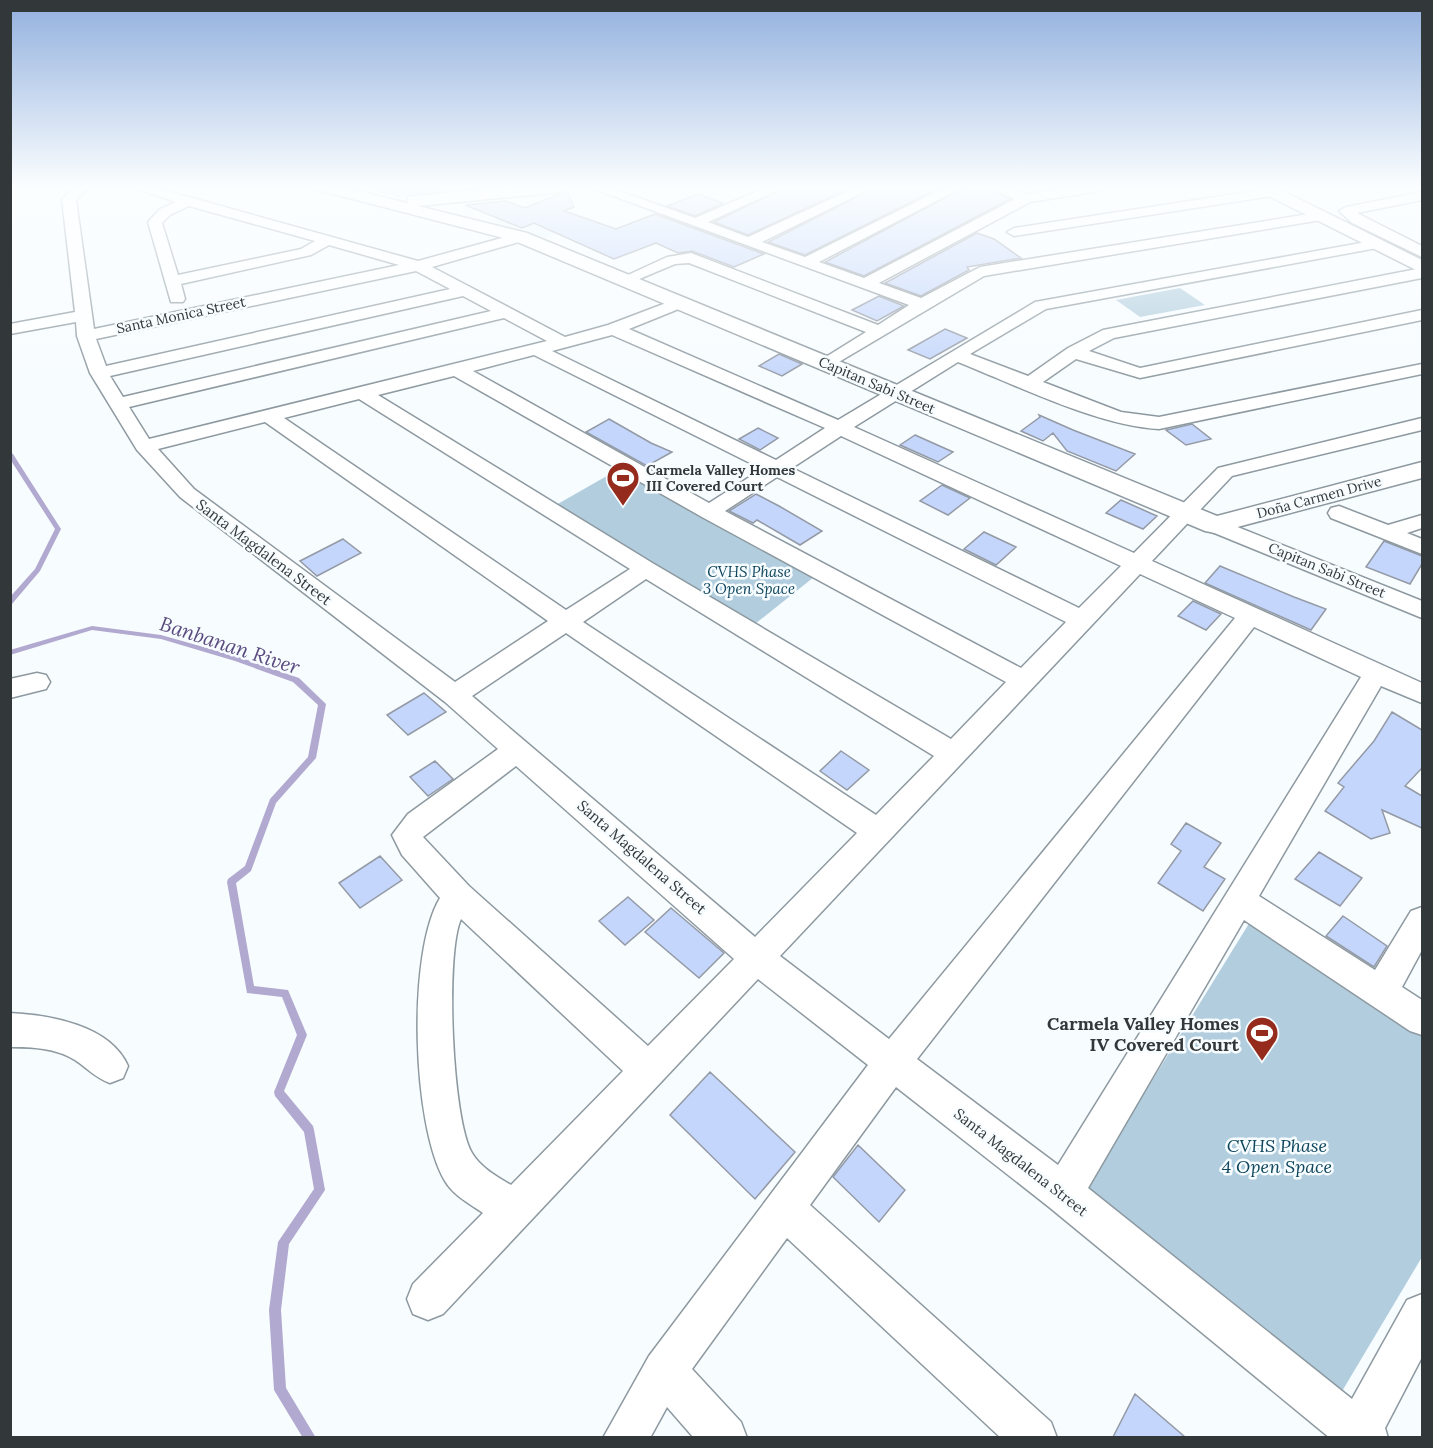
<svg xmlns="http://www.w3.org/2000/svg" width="1433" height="1448" font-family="Lora,serif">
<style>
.built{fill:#e5f6ff}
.green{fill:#b2cede}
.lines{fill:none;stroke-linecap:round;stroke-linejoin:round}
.stream{fill:#b1a9cf;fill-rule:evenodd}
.building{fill:#c4d6fb;stroke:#949aa5;stroke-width:1.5}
.minor-casing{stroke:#8d99a0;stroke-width:3}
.tertiary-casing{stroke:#8d99a0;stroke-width:3}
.minor{fill:#fff;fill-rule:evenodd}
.tertiary{fill:#fff;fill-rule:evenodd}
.labels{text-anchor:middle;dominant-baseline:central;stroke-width:5;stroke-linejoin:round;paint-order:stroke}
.far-street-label{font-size:14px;fill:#32373a;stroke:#f7fcff}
.far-poi-label{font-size:14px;font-weight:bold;fill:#32373a;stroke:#f7fcff;text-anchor:start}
.street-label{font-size:15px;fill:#32373a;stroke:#f7fcff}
.park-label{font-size:15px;font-style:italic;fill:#0f465d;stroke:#f7fcff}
.near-poi-label{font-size:18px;font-weight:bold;fill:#32373a;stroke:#f7fcff;text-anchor:end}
.near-park-label{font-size:18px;font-style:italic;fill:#0f465d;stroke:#f7fcff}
.near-water-label{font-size:20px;font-style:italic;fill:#5a4b7f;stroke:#f7fcff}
</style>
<rect width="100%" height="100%" fill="#f7fcff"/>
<!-- built -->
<path class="built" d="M543,200l53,19 -52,19 -54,-16z"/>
<!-- green -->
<path class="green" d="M358,187h151l-111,10z
M1180,288l25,17 -65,12 -24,-17z
M619,469l195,108 -59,47 -199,-119z
M1253,917l169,109v231l-81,136 -257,-202z"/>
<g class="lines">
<!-- stream -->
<path class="stream" d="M10,452l3,2 48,75 -21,42 -28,33h-2v-7l25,-28 20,-40 -45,-70z
M92,626l69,9 78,22 60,21 27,26 -10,54 -40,45 -25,68 -15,12 18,103 34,4 19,45 -23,56 29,35 1,4 11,60 -36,54 -8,66 5,78 30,50h-13l-29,-48 -5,-80 9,-68 36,-53 -10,-57 -29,-36 -1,-4 23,-57 -15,-38 -35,-4 -20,-111 1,-3 17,-13 25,-67 38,-42 10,-52 -25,-23 -58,-21 -74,-22 -69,-9 -82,25v-5z"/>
</g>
<!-- building -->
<path class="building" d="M787,187h65l-104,48 -34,-13z
M876,187h65l-136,68 -37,-13z
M965,187h22l23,12 -146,77 -39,-14z
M567,191l7,16 -10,4 52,18 39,-15 109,40 -30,13 -42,-16 -14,2 -22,-10 -42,16 -80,-36 -12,5 -57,-23 40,-4 20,7z
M698,194l25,9 -28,13 -28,-10z
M977,233l17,6 27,19 -54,9 2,3 -48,26 -36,-13z
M879,296l25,10 -27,15 -25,-11z
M945,329l22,9 -37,21 -22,-9z
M779,354l23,10 -20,12 -23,-10z
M1039,415l34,15 62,24 -19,17 -49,-20 -14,-18 -10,8 -22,-10 19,-14z
M609,419l42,24 21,9 -25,14 -61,-34z
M1192,424l19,15 -25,6 -20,-15z
M758,428l20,10 -18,12 -21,-11z
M915,435l38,17 -15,10 -38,-17z
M942,485l28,13 -22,17 -28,-14z
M756,494l23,12 43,25 -22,14 -43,-25 -4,3 -24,-12z
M1121,500l36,16 -14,13 -37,-16z
M984,532l32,15 -20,18 -32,-16z
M343,539l18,14 -44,23 -17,-15z
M1384,541l38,15v8l-12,20 -44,-17z
M1220,566l74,31 32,12 -15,21 -106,-47z
M1193,601l28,13 -15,16 -28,-14z
M424,693l22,19 -38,23 -21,-20z
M1392,712l30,18v38l-17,18 17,10v32l-40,-18 8,23 -19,6 -46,-28 19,-24 -6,-4 36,-42z
M841,751l28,19 -22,20 -27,-19z
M435,761l18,18 -25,17 -18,-19z
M1186,823l35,20 -17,24 21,12 -22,32 -45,-28 23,-32 -10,-7z
M1319,852l43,26 -22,28 -45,-27z
M380,856l22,24 -42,28 -21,-25z
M628,897l26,23 -29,25 -26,-24z
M671,908l53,45 -25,25 -54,-46z
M1343,916l44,30 -13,21 -48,-31z
M710,1072l85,80 -40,47 -85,-84z
M858,1145l47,45 -26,32 -46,-45z
M1135,1394l50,43h-72z"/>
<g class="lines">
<!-- minor casing -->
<g class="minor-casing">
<path id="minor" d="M75,187h15l-14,13 18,129 305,-64 -70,-20 -18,10 -130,29 4,15 -2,3h-12l-23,-80 12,-13 16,-7 -44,-15h21l265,74 98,-27h10l2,3 -2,3 -94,27 133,70 43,-12 66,-25h12l2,3 -2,3 -57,23 209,91 197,-118 342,-62 7,4 -7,4 -331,61 -76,45 58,22 40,-28 35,-18 319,-62v10l-308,60 -25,13 51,17 282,-58v10l-282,58 -64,-19 -33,23 78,30 38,5 263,-53v10l-263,55c-61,-3 -143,-44 -201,-67l-104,65 280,126 84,-85 204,-50v12l-190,46 -80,85 270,122v20l-41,-17 -122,210 116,74 36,-59 11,-4v43l-20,37 20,13v35l-12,-4 -166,-111 -156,268 264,211 55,-99 15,-6v63l-37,71 3,10h-58l-281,-231 -153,-120 -86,118 241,217 6,16h-56l-214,-200 -95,131 49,53 6,16h-53l-27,-31 -17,31h-47l46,-82 219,-291 -110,-86 -315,335 -15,6 -15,-6 -6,-15 6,-15 70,-71c-13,-9 -30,-18 -38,-32 -33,-56 -38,-228 -5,-283l-38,-43 -10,-20 16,-21 90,-65 -53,-47 -265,-205 -43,-47 -47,-77 -13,-37 -1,-14 -66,12v-10l65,-12 -13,-113zM189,206l126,35 -14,8 -123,26 -16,-52 8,-8zM416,271l34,18 -344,77 -10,-27zM463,296l28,15 -368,86 -13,-21zM504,318l43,23 -398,98 -20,-32zM612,335l213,93 -49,32 -224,-109zM534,355l228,114 -53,34 -236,-132zM454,376l248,141 304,165 -55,57 -297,-175 -276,-169zM359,399l271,170 -64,41 -282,-192zM265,422l283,199 -93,61 -261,-193 -36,-40zM841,436l280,130 -42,42 -287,-140zM777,477l289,145 -45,46 -296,-157zM1140,574l95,44 -346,421 -109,-83zM646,579l288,177 -58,59 -293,-193zM1254,627l107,50 -303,488 -141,-106zM566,633l291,200 -102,104 -283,-241zM516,766l218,193 -86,87 -179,-160 -46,-49zM461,919l162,152 -112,114c-14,-8 -31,-18 -39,-32 -20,-33 -27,-199 -11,-234z
M589,187h19l87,31 72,-31h18l-77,35 40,15 109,-50h17l-112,55 43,15 141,-70h17l-144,75 45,16 151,-79 -26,-12h19l19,7 47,-7h33l-7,4 -70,11 -151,81 42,15 59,-31 341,-55 7,4 -7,4 -337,56 -157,93 -9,-5 3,-4 45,-28 -177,-69 -14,1 -50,21 -8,-5 50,-23 24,-4 187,72 31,-20z
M1274,188l7,4 -2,3 -265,41 -7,-4 7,-4z
M1422,192v8l-65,13 65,33v11l-70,-34 -13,-12 7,-4z
M1339,506l49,19 34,-10v13l-15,5 15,6v15l-91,-36 -3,-5 3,-5z
M1215,518l207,83v17l-215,-88 -3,-5 3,-5z
M37,673l9,2 4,7 -4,7 -36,9v-19z
M10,1013c40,2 100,12 118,53l-5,12 -13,5c-14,-5 -23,-15 -35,-23 -19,-12 -43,-13 -65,-13z"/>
</g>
<!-- tertiary casing -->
<g class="tertiary-casing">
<path id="tertiary" d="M316,187h27l64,16 1,-6 6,-1 97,-9h58l-8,5 -143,14 109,27 690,283 205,-54v16l-207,55 -10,-2 -690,-290 -197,-51z
M1255,187h20l147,73v13l-165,-83z"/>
</g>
<!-- minor -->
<use href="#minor" class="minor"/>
<!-- tertiary -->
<use href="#tertiary" class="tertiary"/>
</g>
<!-- sky -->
<linearGradient id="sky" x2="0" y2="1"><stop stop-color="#92b0de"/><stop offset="0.48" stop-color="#fbfeff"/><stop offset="1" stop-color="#fbfeff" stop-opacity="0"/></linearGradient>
<rect width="1433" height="390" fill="url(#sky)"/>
<!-- icons -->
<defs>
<g id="stadium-pin" transform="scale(1.725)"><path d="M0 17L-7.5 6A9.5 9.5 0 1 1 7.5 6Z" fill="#952b1c" stroke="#f7fcff"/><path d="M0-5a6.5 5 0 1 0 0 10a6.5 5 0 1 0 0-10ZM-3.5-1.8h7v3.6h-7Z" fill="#fff"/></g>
</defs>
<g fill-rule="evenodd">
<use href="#stadium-pin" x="623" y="478"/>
<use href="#stadium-pin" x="1262" y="1033"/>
</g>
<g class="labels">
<!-- far-street labels -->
<g class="far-street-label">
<text transform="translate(181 315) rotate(-12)">Santa Monica Street</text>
<text transform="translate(877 385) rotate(23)">Capitan Sabi Street</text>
<text transform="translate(1319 497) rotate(-15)">Doña Carmen Drive</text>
<text transform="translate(1327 570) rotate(22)">Capitan Sabi Street</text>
</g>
<!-- far-poi labels -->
<g class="far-poi-label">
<text x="646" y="470">Carmela Valley Homes<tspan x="646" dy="16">III Covered Court</tspan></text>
</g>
<!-- street labels -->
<g class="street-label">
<text transform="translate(264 552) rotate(37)">Santa Magdalena Street</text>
<text transform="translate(642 857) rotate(41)">Santa Magdalena Street</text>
<text transform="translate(1021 1162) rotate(38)">Santa Magdalena Street</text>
</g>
<!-- park labels -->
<g class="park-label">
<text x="749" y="571">CVHS Phase<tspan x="749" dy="17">3 Open Space</tspan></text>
</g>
<!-- near-poi labels -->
<g class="near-poi-label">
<text x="1239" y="1023">Carmela Valley Homes<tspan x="1239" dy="21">IV Covered Court</tspan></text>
</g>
<!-- near-park labels -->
<g class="near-park-label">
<text x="1277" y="1145">CVHS Phase<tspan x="1277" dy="21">4 Open Space</tspan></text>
</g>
<!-- near-water labels -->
<g class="near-water-label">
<text transform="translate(230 645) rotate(18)">Banbanan River</text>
</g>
</g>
<!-- border -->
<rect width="1433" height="1448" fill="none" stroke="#32373a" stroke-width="24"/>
</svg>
